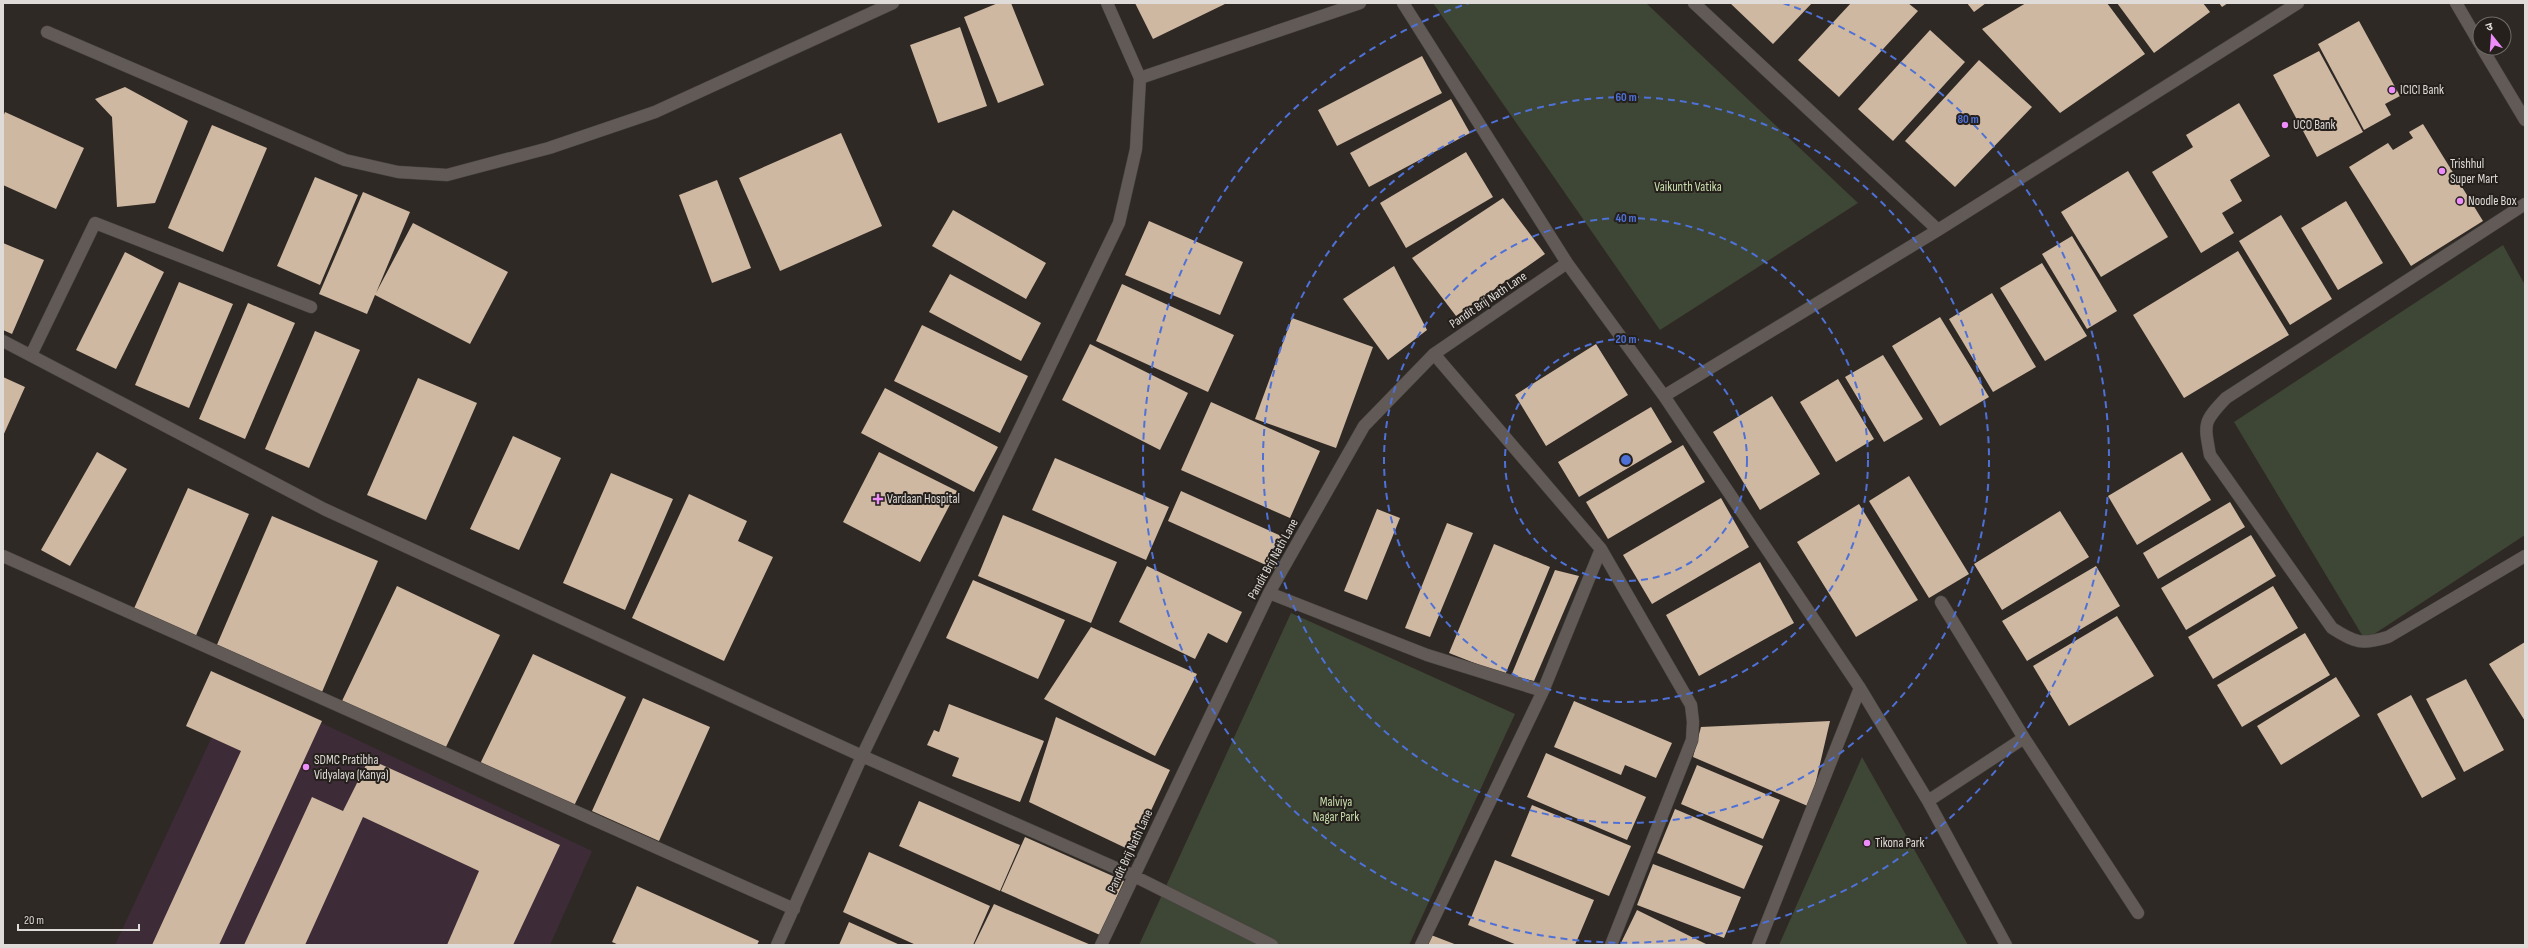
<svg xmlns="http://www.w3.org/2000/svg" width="2528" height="948" font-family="'Sofia Sans Condensed','Noto Sans Devanagari',sans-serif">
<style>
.education{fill:#3d2c37}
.green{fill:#3e4635}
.building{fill:#cfb8a1}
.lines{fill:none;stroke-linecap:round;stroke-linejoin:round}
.minor-casing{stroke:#4b4643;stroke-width:13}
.tertiary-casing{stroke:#4b4643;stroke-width:13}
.minor{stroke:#615a56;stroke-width:12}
.tertiary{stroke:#615a56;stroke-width:12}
.ring{fill:none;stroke:#4e71d8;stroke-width:2;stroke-dasharray:7 5}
.poi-dot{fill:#ed8cfa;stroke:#25201c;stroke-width:1.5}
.labels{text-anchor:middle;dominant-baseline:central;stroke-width:4;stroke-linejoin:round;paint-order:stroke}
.poi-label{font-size:13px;fill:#dfdbd8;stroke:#25201c;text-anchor:start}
.park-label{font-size:13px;fill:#c9dfad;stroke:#25201c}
.street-label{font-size:13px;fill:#dfdbd8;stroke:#25201c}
.centre{fill:#4e71d8;stroke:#25201c;stroke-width:2}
.ring-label{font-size:12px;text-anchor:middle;font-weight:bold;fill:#4e71d8;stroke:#25201c;stroke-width:4;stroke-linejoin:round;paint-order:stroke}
</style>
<rect width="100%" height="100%" fill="#2f2925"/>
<!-- education -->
<path class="education" d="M237,683l355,168 -42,94h-435z"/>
<!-- green -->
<path class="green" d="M1433,3h213l212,200 -198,127z
M2503,245l22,40v250l-160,105 -131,-218z
M1291,613l224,101 -106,231h-270z
M1862,757l106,188h-189z"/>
<!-- building -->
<path class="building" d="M998,3h13l33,82 -46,18 -34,-86z
M1135,3h92l-74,36z
M1730,3h82l-39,41z
M1851,3h57l10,8 -79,86 -41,-37z
M1967,3h19l-12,9z
M2026,3h81l38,51 -85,59 -78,-84z
M2117,3h86l7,9 -56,41z
M2219,3h9l-6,4z
M2359,21l41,75 -15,8 6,11 -27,15 -46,-86z
M960,27l27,79 -49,17 -28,-78z
M1930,30l35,32 -72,79 -35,-32z
M2319,51l44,81 -46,25 -44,-82z
M1422,56l20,37 -105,53 -19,-36z
M1979,60l53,47 -77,80 -50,-46z
M125,87l63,34 -33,82 -38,4 -5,-90 -17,-18z
M1451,99l19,34 -101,54 -19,-34z
M2239,103l31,53 -40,24 12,21 -20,12 12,20 -33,20 -49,-81 41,-25 -7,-12z
M5,112l79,36 -28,61 -53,-24v-68z
M2423,124l60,97 -72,45 -62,-99 39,-24 5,7 20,-12 -4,-6z
M212,125l55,23 -44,104 -55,-24z
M841,133l41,93 -102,45 -41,-93z
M1466,152l27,45 -87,51 -26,-45z
M2128,171l40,66 -67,40 -40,-65z
M315,177l43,18 -38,90 -43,-19z
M717,180l34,88 -39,15 -33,-88z
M363,192l47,20 -34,81 37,-70 95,49 -38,72 -95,-49 -8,19 -48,-20z
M1503,198l42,56 -89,62 -44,-58z
M2346,201l37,62 -45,27 -37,-62z
M953,210l93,53 -20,36 -94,-53z
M2281,215l51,84 -42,26 -51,-84z
M1149,221l94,41 -23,53 -95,-40z
M2072,236l45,75 -30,18 -45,-75z
M3,243l41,17 -32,74 -9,-4z
M2238,251l51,84 -105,63 -51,-83z
M125,252l39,20 -48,97 -40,-19z
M2042,263l45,73 -42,25 -45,-73z
M1394,266l33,64 -39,30 -45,-61z
M950,274l91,49 -20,38 -92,-49z
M179,282l54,22 -44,104 -54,-23z
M1122,284l112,51 -26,57 -112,-51z
M1992,293l44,74 -43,25 -44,-73z
M248,303l47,20 -50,116 -46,-20z
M1940,317l49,80 -49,29 -48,-80z
M1292,318l81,29 -37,101 -81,-29z
M922,325l106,51 -28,57 -106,-52z
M315,331l45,19 -51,118 -44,-19z
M1090,344l98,49 -28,57 -98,-50z
M1596,344l32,51 -82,51 -31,-51z
M1883,355l40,64 -39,23 -39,-65z
M3,377l22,10 -22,49z
M418,378l59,25 -51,117 -59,-25z
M1838,379l36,60 -38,23 -36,-60z
M885,388l113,59 -24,45 -113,-59z
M1772,396l48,78 -60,36 -47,-78z
M1211,402l109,49 -30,67 -109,-48z
M1651,407l21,35 -93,55 -21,-35z
M513,436l48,22 -42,92 -49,-21z
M1683,445l22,37 -97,57 -22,-37z
M97,452l30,17 -57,97 -29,-16z
M879,452l78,39 -37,71 -77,-40z
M2182,452l29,48 -74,45 -29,-49z
M1055,458l114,49 -23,53 -114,-50z
M611,473l62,26 -48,111 -62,-27z
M1909,476l60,98 -40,24 -60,-97z
M188,488l61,26 -55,126 -62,-27z
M1181,491l107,48 -13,30 -107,-48z
M689,494l58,27 -9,20 35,16 -49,104 -92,-43z
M1721,498l28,49 -97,57 -29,-49z
M2230,502l15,25 -87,52 -15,-26z
M1859,504l59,96 -62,37 -59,-95z
M1377,509l23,9 -33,82 -23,-9z
M2060,511l29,46 -87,53 -28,-46z
M1003,515l114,47 -26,61 -113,-47z
M272,516l106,45 -56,131 -106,-45z
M1447,523l26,10 -43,104 -25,-9z
M2251,535l25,41 -90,54 -25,-42z
M1494,544l56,23 -45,108 -56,-22z
M1760,562l34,61 -95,53 -33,-61z
M1147,566l95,46 -15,31 -19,-10 -13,26 -76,-37z
M2096,566l24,40 -93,55 -25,-40z
M1555,570l24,6 -45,105 -23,-5z
M973,580l92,40 -27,59 -92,-41z
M397,586l103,49 -55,114 -103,-48z
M2273,586l25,42 -85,51 -25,-42z
M2117,616l37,60 -85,50 -36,-60z
M1091,627l106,47 -42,82 -111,-57z
M2305,633l25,42 -88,52 -25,-42z
M2525,642v79l-36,-57z
M533,654l93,43 -53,111 -93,-44z
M211,671l111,50 -103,224h-67l89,-194 -55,-25z
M2336,677l24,39 -79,49 -24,-39z
M2466,679l38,71 -40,22 -38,-73z
M2411,695l45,84 -34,19 -45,-84z
M643,698l67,29 -51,114 -67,-30z
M1574,701l98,42 -16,35 -31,-13 -4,10 -67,-28z
M949,704l95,37 -24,61 -68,-26 7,-18 -32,-13 7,-15 5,2z
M1056,717l114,53 -38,81 -103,-49z
M1830,721l-20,86 -117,-50 8,-30z
M1546,753l100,44 -19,43 -100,-43z
M369,759l191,86 -47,100h-66l32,-74 -116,-54 -58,128h-61l68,-148 31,14z
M1697,765l83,35 -17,39 -82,-35z
M919,801l101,44 -20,46 -101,-45z
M1532,805l99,41 -22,50 -98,-40z
M1675,809l88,37 -19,43 -87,-36z
M1025,837l99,44 -24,54 -99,-44z
M869,852l121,54 -17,39h-57l-73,-33z
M1495,860l99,40 -19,45h-58l-49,-20z
M1653,864l88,33 -17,41 -87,-33z
M637,886l122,55 -2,4h-138l-7,-3z
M994,904l97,41h-117z
M1637,910l71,35h-88z
M849,922l51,23h-61z
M1431,935l26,10h-29z"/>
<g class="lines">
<!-- minor casing -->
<g class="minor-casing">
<path id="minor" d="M1403,3l164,260 97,133 196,292 68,113 78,144
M1694,3l244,227
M47,32l298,128 53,12 49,3 102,-27 106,-36 238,-109
M1140,78l220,-75
M2525,204l-299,194c-23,24 -22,25 -16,57l122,173c23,15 30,17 56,9l137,-81
M3,341l321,168 538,247 272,120 138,69
M1434,354l167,195 -58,142
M31,355l64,-132 216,84
M1664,396l274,-166 360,-227
M1601,549l90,156 2,17 -1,18 -81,205
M3,556l791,353
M1269,593l158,62 116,36 -122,254
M2024,738l114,175
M1928,801l96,-63 -83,-136
M777,945l85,-189 257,-533 17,-74 4,-71 -33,-75
M1101,945l168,-352 95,-167 70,-72 133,-91
M1758,945l102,-257"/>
</g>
<!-- tertiary casing -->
<g class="tertiary-casing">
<path id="tertiary" d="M2456,3l24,41
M2482,48l43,72"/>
</g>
<!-- minor -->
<use href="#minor" class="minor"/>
<!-- tertiary -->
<use href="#tertiary" class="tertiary"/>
</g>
<!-- distance rings -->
<g class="ring">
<circle cx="1626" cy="460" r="121"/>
<circle cx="1626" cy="460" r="242"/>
<circle cx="1626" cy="460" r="363"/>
<path d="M1783 3A483 483 0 1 1 1469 3"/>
</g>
<!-- markers -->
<g class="poi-dot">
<circle cx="2392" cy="90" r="4"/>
<circle cx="2285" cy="125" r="4"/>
<circle cx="2442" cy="171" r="4"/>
<circle cx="2460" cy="201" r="4"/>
<path d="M876 493h4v4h4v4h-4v4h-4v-4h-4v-4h4z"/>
<circle cx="306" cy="767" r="4"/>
<circle cx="1867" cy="843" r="4"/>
</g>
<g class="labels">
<!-- poi labels -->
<g class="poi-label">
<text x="2400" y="90">ICICI Bank</text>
<text x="2293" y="125">UCO Bank</text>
<text x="2450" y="164">Trishhul<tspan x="2450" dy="15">Super Mart</tspan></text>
<text x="2468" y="201">Noodle Box</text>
<text x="887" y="499">Vardaan Hospital</text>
<text x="314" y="760">SDMC Pratibha<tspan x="314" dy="15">Vidyalaya (Kanya)</tspan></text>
<text x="1875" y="843">Tikona Park</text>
</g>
<!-- park labels -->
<g class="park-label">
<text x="1688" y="187">Vaikunth Vatika</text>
<text x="1336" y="802">Malviya<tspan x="1336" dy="15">Nagar Park</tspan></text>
</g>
<!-- street labels -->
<g class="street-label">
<text transform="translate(1488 300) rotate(-34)">Pandit Brij Nath Lane</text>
<text transform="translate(1273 559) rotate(-61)">Pandit Brij Nath Lane</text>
<text transform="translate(1130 851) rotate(-65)">Pandit Brij Nath Lane</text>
</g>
</g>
<circle cx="1626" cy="460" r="6" class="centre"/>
<g class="ring-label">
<text x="1626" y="101">60 m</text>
<text x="1968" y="123">80 m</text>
<text x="1626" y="222">40 m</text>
<text x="1626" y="343">20 m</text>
</g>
<!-- border -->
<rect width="2528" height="948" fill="none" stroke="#dfdbd8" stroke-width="8"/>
<!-- north arrow -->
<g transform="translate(2492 36) rotate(343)"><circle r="19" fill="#25201c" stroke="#6f6b67"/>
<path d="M0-3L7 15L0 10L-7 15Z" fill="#ed8cfa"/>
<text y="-6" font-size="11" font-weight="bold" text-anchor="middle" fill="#dfdbd8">उ</text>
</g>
<!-- scale -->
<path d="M18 924v6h121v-6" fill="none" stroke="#dfdbd8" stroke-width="2"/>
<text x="24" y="924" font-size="12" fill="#dfdbd8" stroke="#25201c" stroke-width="3" paint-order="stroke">20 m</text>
</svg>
